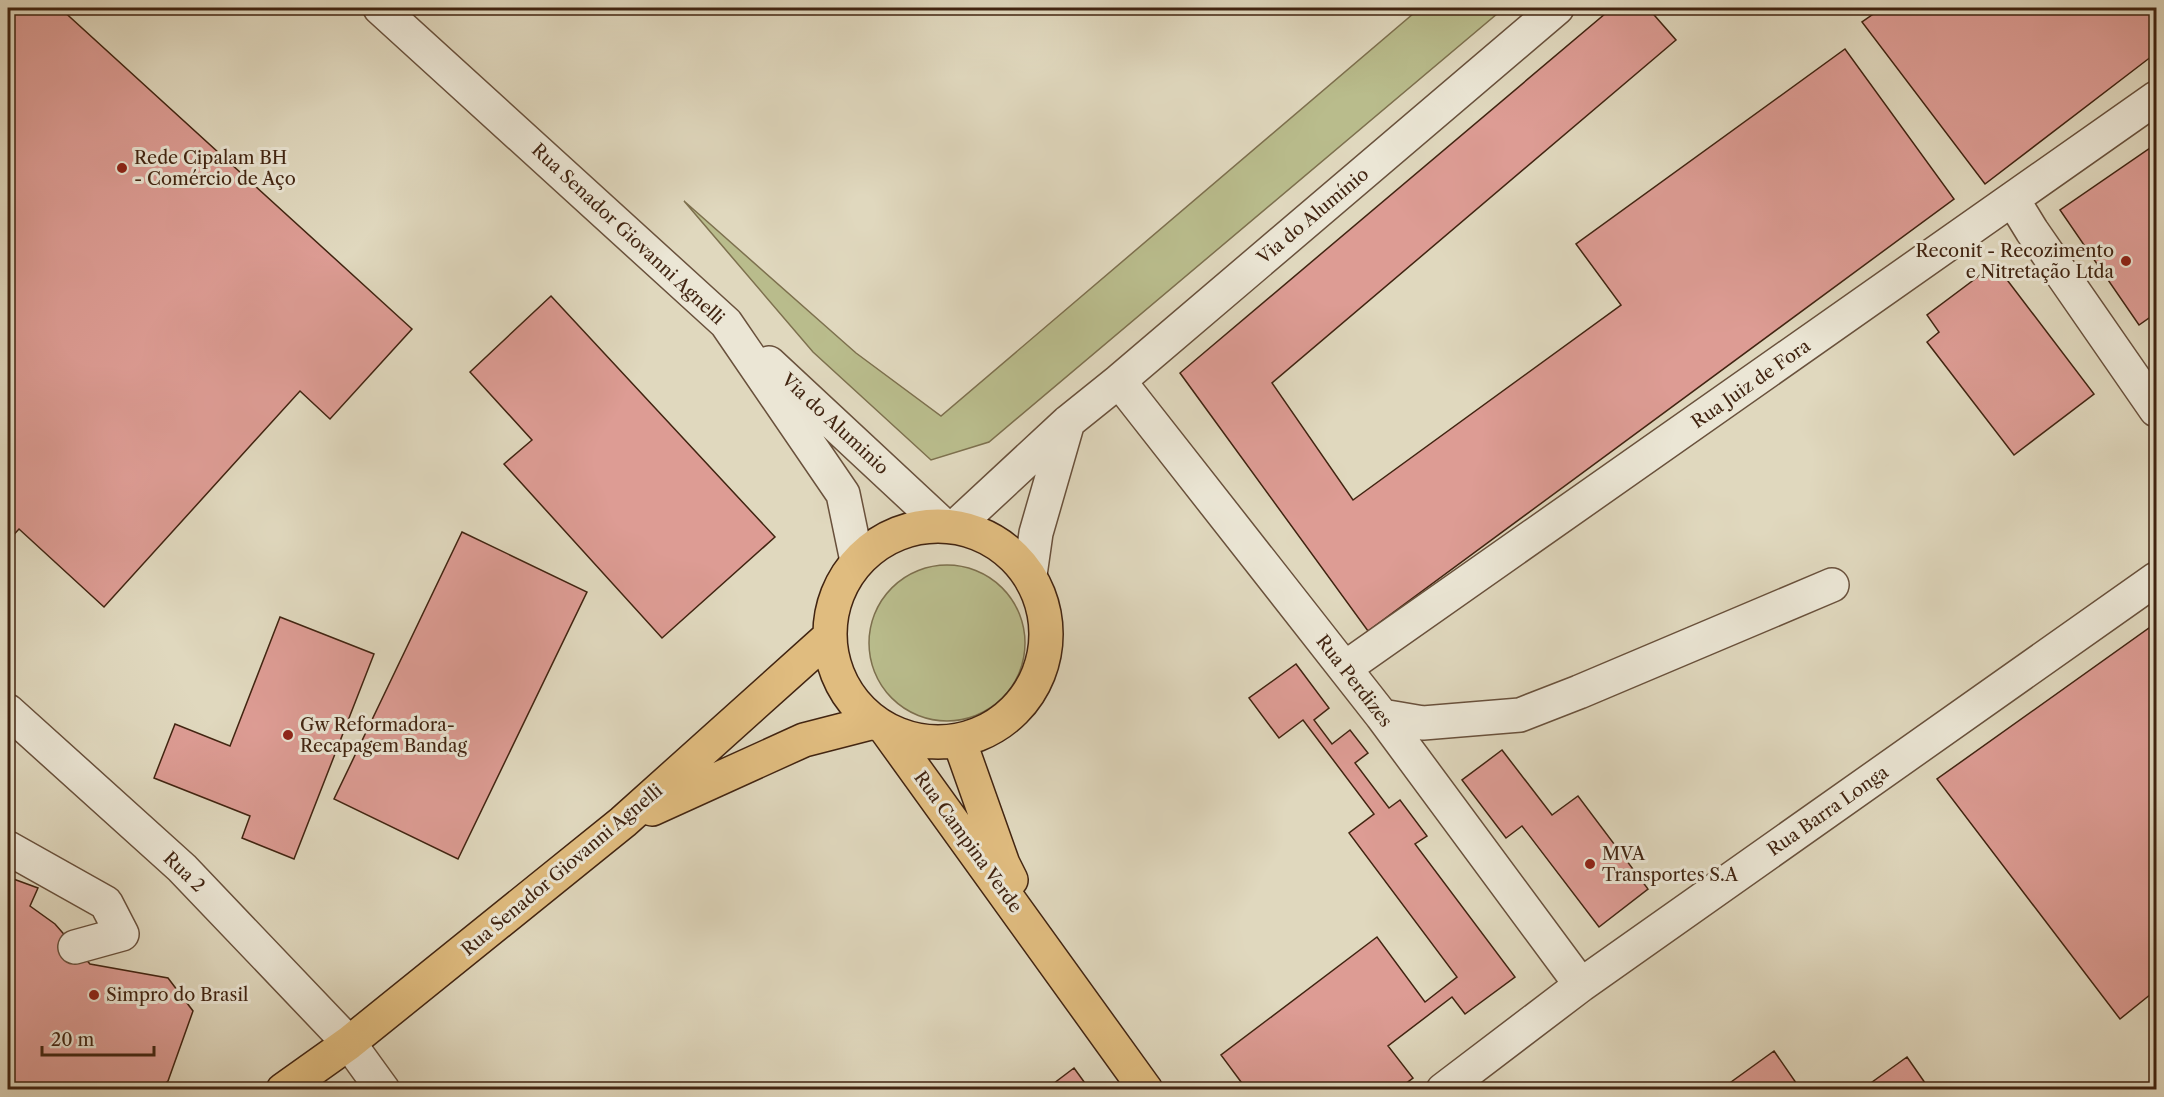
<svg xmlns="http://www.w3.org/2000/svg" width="2164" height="1097" font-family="'Libre Caslon Text',serif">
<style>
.green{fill:#b9bc8c;stroke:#7d704e;stroke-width:1.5}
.building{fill:#dd9c94;stroke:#412411;stroke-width:1.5}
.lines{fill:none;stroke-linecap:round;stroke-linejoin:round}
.minor-casing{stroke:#69513c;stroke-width:36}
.major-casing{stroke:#412411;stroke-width:36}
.minor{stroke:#ebe6d5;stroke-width:33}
.major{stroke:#e0bc7f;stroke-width:33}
.poi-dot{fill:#8f2418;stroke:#ebe6d5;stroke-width:2}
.labels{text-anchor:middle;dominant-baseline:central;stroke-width:6;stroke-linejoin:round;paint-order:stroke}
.poi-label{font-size:18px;fill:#412411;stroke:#ebe6d5;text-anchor:start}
.street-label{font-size:18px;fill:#412411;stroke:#ebe6d5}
</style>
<rect width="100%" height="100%" fill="#e0d8be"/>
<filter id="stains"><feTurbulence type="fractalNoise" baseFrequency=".00333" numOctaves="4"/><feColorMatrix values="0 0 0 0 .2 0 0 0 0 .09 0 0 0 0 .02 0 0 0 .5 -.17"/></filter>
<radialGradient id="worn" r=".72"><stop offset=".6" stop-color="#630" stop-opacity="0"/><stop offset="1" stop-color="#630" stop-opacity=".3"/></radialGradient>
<!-- green -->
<path class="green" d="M1420,8h84l-515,434 -58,18 -118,-108 -129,-151 172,152 85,63z
M869 643a78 78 0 1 1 156 0a78 78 0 1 1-156 0Z"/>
<!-- building -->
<path class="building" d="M8,8h52l352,321 -82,90 -30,-28 -196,216 -85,-78 -11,12z
M1612,8h36l28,32 -404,343 81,117 268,-195 -45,-61 269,-195 109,150 -586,432 -188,-258z
M1882,8h274v45l-171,131 -123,-162z
M2156,144v169l-17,12 -79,-115z
M1995,264l99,130 -80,61 -87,-113 12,-10 -12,-17z
M551,296l224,241 -113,101 -158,-174 28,-24 -62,-68z
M462,532l125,60 -129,267 -124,-60z
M280,617l94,37 -80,205 -52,-21 8,-22 -96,-38 21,-54 55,22z
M2156,623v367l-36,29 -183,-240z
M1296,664l33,44 -15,12 18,24 18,-14 18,23 -13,10 34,45 11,-8 27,36 -12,8 100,133 -50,37 -13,-17 -64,49 25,32 -16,12h-70l-2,-2 -2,2h-76l-26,-35 156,-118 48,65 32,-25 -108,-144 25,-19 -71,-94 -24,18 -30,-40z
M1502,750l50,65 26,-19 70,93 -49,38 -77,-101 -16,12 -44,-58z
M8,877l30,11 -8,18 25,18 35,40 78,14 25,33 -25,70 -11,9h-149z
M1774,1051l27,39h-81z
M1907,1057l23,33h-69z
M1074,1068l16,22h-45z"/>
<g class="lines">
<!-- minor casing -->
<g class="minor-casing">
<path id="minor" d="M380,8l346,315 117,171 14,67
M2013,200l19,31 124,179
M769,363l174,162
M1119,381l263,335 199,269
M956,526l112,-104 51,-41 438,-373
M1030,575l6,-42 32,-111
M1345,668l811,-570
M8,711l174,157 167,175 34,47
M1382,716l41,7 97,-8 59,-23 253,-107
M8,848l98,55 16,31 -47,13
M1443,1090l138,-105 575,-406"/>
</g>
<!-- major casing -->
<g class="major-casing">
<path id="major" d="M830 634a108 108 0 1 1 216 0a108 108 0 1 1-216 0Z
M885,728l261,362
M959,740l44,124 8,16
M652,809l152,-69 70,-18
M283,1090l66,-47 274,-221 206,-185"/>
</g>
<!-- minor -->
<use href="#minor" class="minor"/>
<!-- major -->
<use href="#major" class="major"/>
</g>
<!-- markers -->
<g class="poi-dot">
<circle cx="122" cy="168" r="6"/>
<circle cx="2126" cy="261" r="6"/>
<circle cx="288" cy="735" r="6"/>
<circle cx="1590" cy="864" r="6"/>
<circle cx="94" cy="995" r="6"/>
</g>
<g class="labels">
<!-- poi labels -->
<g class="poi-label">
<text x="134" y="158">Rede Cipalam BH<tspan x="134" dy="21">- Comércio de Aço</tspan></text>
<text x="2114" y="251" text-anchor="end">Reconit - Recozimento<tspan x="2114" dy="21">e Nitretação Ltda</tspan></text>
<text x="300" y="725">Gw Reformadora-<tspan x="300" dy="21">Recapagem Bandag</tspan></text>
<text x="1602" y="854">MVA<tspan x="1602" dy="21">Transportes S.A</tspan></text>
<text x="106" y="995">Simpro do Brasil</text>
</g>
<!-- street labels -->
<g class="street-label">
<text transform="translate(1313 216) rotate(-40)">Via do Alumínio</text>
<text transform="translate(628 234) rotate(43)">Rua Senador Giovanni Agnelli</text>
<text transform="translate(1751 384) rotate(-35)">Rua Juiz de Fora</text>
<text transform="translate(835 424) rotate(43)">Via do Aluminio</text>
<text transform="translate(1354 681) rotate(52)">Rua Perdizes</text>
<text transform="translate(1828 811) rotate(-35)">Rua Barra Longa</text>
<text transform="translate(968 842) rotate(54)">Rua Campina Verde</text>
<text transform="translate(562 870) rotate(-40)">Rua Senador Giovanni Agnelli</text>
<text transform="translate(184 872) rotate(44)">Rua 2</text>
</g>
</g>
<!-- margin -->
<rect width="2164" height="1097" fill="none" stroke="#e0d8be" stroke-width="30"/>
<rect x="9" y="9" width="2146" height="1079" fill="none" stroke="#412411" stroke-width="3"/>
<rect x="15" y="15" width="2134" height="1067" fill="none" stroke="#412411" stroke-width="1.5"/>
<!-- scale -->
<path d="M42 1046v9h112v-9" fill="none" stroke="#412411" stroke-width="3"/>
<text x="51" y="1046" font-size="18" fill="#412411" stroke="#ebe6d5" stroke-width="4.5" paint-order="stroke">20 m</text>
<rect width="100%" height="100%" filter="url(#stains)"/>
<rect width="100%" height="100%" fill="url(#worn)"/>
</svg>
